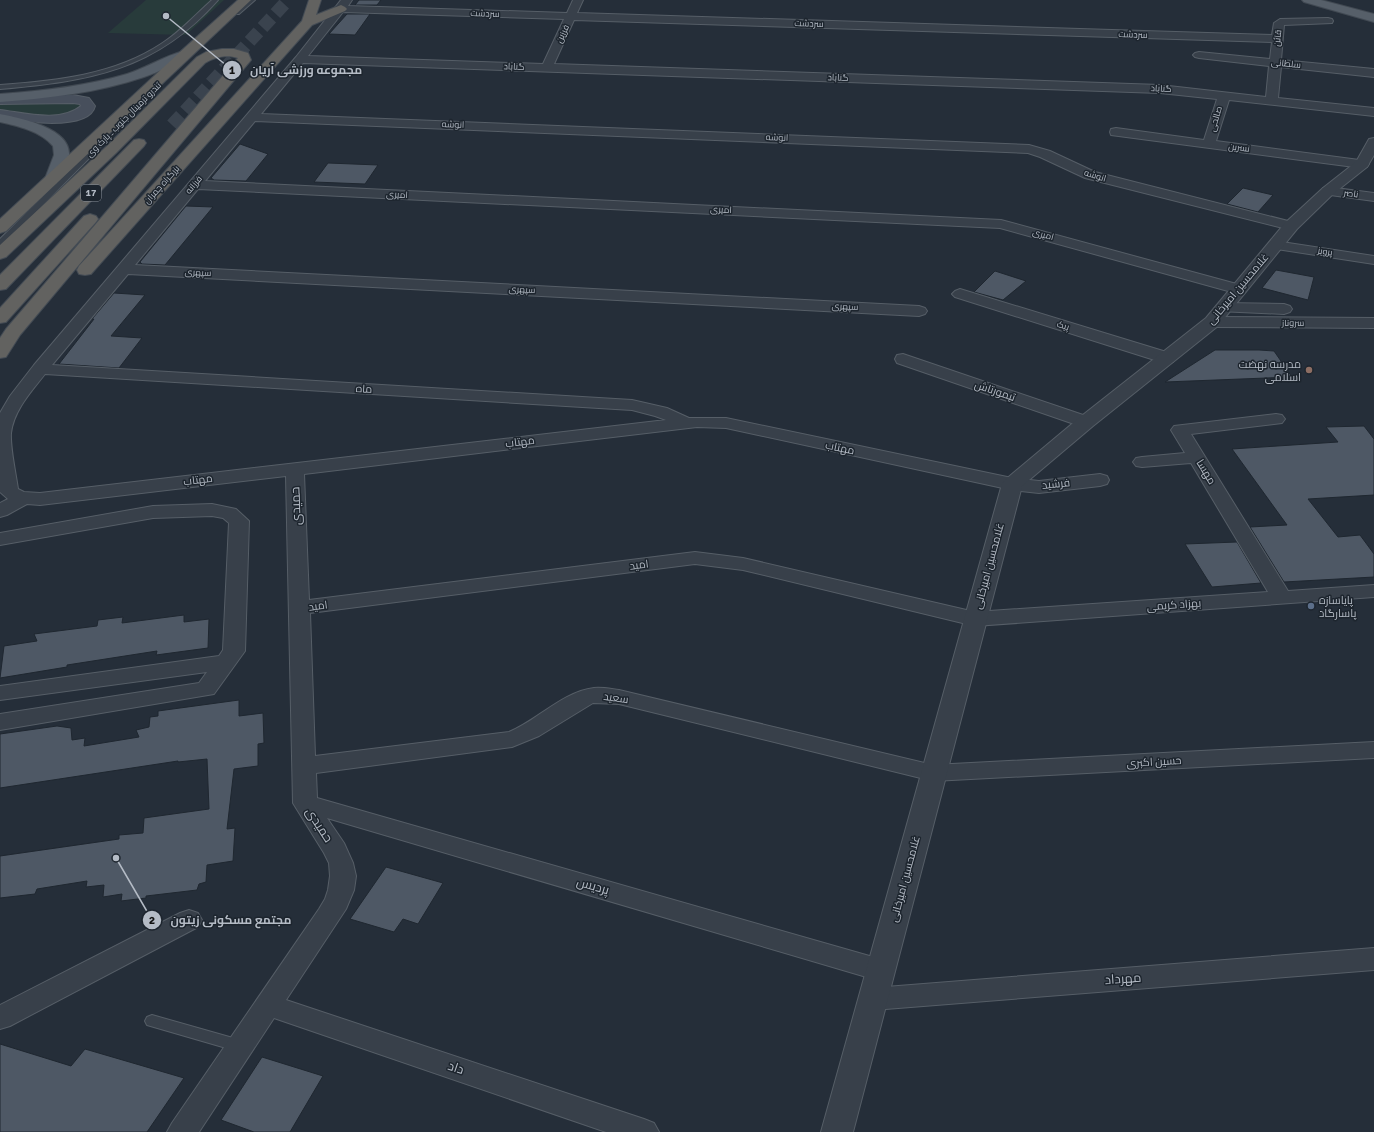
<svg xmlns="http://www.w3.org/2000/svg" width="1374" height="1132" font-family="Signika,Cairo,sans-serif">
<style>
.green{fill:#283b3b}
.building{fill:#4e5865;stroke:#1f2730}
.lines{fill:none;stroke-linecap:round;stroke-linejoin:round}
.trunk-tunnel{stroke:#3a434e;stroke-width:13;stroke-dasharray:13 6;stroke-linecap:butt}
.service-casing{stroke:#565e67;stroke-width:2}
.minor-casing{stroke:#565e67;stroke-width:2}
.tertiary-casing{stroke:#565e67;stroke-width:2}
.secondary-casing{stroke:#565e67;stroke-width:2}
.primary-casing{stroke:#414952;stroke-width:2}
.trunk-casing{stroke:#434b54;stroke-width:2}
.service{fill:#38404a;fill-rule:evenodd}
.minor{fill:#38404a;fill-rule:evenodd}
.tertiary{fill:#38404a;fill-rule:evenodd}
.secondary{fill:#474f5c;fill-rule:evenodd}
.primary{fill:#565f69;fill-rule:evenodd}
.trunk{fill:#626260;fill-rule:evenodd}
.education-dot{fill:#8d6e63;stroke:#1d252e;stroke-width:1.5}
.service-dot{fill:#5c6f8a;stroke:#1d252e;stroke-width:1.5}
.labels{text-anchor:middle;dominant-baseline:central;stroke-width:3;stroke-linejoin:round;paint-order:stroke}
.far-street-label{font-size:9px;fill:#b4bbc5;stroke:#1d252e}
.shield{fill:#1d252e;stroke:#878e98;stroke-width:1}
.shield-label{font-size:10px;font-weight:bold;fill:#b4bbc5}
.street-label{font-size:11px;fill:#b4bbc5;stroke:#1d252e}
.poi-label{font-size:11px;fill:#b4bbc5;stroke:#1d252e;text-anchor:end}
.near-street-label{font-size:13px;fill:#b4bbc5;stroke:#1d252e}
.leader{fill:none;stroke:#b4bbc5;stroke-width:1.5}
.callout-dot{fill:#b4bbc5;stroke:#1d252e;stroke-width:1.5}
.mark-label{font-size:12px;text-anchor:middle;font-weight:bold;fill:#111}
.callout-label{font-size:12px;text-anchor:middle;font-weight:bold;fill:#b4bbc5;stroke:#1d252e;stroke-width:3;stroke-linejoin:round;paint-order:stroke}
</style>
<rect width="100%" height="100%" fill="#252e39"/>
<!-- green -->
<path class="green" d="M146,0h78l-38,35 -78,-2z
M81,103l3,7 -34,7 -50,-7v-6z"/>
<!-- building -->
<path class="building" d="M359,0h22l-4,5h-22z
M347,14h23l-15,21 -26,-1z
M240,144l28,10 -22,27 -32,-1 -3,-2z
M328,163l50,2 -13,19 -51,-2z
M1243,188l30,7 -15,17 -31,-8z
M186,206l27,1 -48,58 -23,-1 -2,-2z
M1276,270l38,7 -6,23 -46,-12z
M995,271l31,10 -23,19 -29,-8z
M114,293l31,2 -34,41 31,2 -23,30 -60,-4 35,-45h-2z
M1215,350h44l15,1 18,26 -127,5z
M1364,426l10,13v56l-66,4 30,38 22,-2 14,19v23l-90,5 -34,-55 37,-2 -55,-76 106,-7 -12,-15z
M1237,542l24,41 -49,4 -27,-43z
M184,615v7l25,-3 -1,29 -52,7 1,-4 -90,14v2l-67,11 4,-32 33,-5 -3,-7 63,-8 1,-6 25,-3 -1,6z
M239,700v16l24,-3 1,30 -6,1v22l-24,3 -7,60 8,-1 -2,33 -26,4 -1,17 -7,2 -2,6 -51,6v2l-25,3 1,-7 -19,3 1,-12 -18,2 1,-6 -50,8 -2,5 -35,4v-42l119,-17v-4l24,-2 1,-15 65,-9 -2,-50 -29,3v-1l-178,27v-54l57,-8 14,2 1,12 13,-2 -1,8 55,-9 -3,-7 13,-3 1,-10 8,-1v-5z
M386,867l57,16 -25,41 -15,-5 -9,13 -44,-13z
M0,1044l71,22 14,-17 99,29 -37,54h-147z
M262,1057l61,19 -33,56h-36l-33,-12z"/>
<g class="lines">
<!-- trunk-tunnel -->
<path class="trunk-tunnel" d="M172,125l116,-125"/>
<!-- service casing -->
<g class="service-casing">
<path id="service" d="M212,0h6c-63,71 -128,81 -218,89v-4c55,-4 114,-10 161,-41 19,-12 34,-29 51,-44z
M249,0h6l-16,14h-4v-2z
M136,105l5,1 -138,139h-3v-6z
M152,1015l88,25 5,2 2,4 -2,4 -5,2 -93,-27 -2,-4 2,-4z"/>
</g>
<!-- minor casing -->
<g class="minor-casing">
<path id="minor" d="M341,0h11l-4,6 219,7 6,-13h10l-6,13 695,22 2,-12 6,-4 48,-1 4,1 1,2 -1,2 -48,2 -3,35 93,9v8l-93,-10 -3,31 96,10v8l-145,-16 -13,41 151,20 2,3 -2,3 -5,1 -251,-33 -1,-3 1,-3 5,-1 88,12 13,-41 -57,-6 -857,-30 -42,51 768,31 21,6 45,21 201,51 2,3 -2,3 -5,1 -206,-52 -45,-21 -12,-4 -773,-32 -50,60 796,39 243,66 3,3 -3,3 -5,2 -239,-66 -802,-39 -63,76 784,41 6,2 2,3 -2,3 -6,2 -791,-42 -76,91 580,35 35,8 22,10h37l286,60 27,3 61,-7 7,2 2,4 -2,4 -7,2 -61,7 -27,-3 -286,-62 -29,-1 -393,47 5,126 386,-48 48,6 232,54 293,-20 -77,-129 -49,4 -6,-1 -3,-4 3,-4 6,-1 43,-4 -14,-23 3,-4 102,-12 6,1 3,4 -3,4 -91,11 97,157 86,-6v12l-399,29 -232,-56 -48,-6 -385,49 5,143 194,-24c29,-12 53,-40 85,-44 8,-1 17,1 25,2l314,75 441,-23v16l-441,23 -314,-77 -26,-1 -54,33 -27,11 -196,26 1,25 563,161 9,3 4,8 -4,8 -9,3 -553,-163 17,25 9,20 3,13 -2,14 -8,19 -60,91 358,119 10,4 5,9h-53l-332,-114 -75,114h-32l5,-9 147,-214 6,-10 3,-9 2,-14 -1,-13 -5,-10 -31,-50 -7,-327 -246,29 -13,-1 -20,11 -7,2v-14l8,-4 -8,-7v-79l10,-17 24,-31 262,-308zM343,12l221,7 -21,45 -235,-8zM574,20l698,22 -2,17 -71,-7 -4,1 -2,2 2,2 4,1 70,8 -3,31 -106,-12 -606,-21zM45,374l587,36 23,6 11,4 -626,73 -16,-1 -6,-3c-2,-15 -8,-41 -7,-56 3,-23 20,-41 34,-59z
M1328,187l46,6v8l-51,-7 -2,-3 2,-3z
M1275,241l99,15v8l-104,-16 -2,-3 2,-3z
M960,289l213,65 2,4 -2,4 -6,1 -6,-1 -206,-65 -3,-3 3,-3z
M1224,303l60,1 6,2 2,3 -2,3 -6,2 -66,-3 -2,-3 2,-3z
M1212,317l162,1v10l-162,-1 -6,-2 -2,-3 2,-3z
M903,354l189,64 3,4 -3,4 -6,1 -6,-1 -183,-63 -2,-4 2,-4z
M212,504l24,5 13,12 -4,130 -31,43 -214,36v-16l199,-31 8,-11 -207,28v-14l219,-30 4,-6 6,-127 -6,-5 -11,-2 -59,2 -153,27v-12l153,-27z
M189,910l9,3 4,7 -4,7 -188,99 -10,3v-24l180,-92z
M1374,948v22l-501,40 -10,-3 -4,-8 4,-8 10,-3z"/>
</g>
<!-- tertiary casing -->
<g class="tertiary-casing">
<path id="tertiary" d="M1374,138v17l-7,12 -34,27 -36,35 -79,97 -125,100 -71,60 -169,646h-32l181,-648 3,-4 74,-62 127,-100 79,-95 38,-35 33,-26 13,-23z"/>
</g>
<!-- secondary casing -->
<g class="secondary-casing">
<path id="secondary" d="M73,95l16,3 6,8c-6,26 -76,15 -95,12v-8c25,3 60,13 81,-4l-1,-2 -7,-1 -73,1v-8z"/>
</g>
<!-- primary casing -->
<g class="primary-casing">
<path id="primary" d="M1302,0h19l53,14v8l-70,-20z
M184,51l4,1 2,3 -2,3c-14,6 -29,14 -44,19 -47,16 -95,21 -144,25v-8c43,-3 86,-8 127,-20 19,-6 37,-18 57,-23z
M0,114c20,4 71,14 69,41l-13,29 -5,1 -5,-1 -2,-3 10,-26 -1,-9c-13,-15 -35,-20 -53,-24z"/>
</g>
<!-- trunk casing -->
<g class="trunk-casing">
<path id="trunk" d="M238,0h13l-245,231 -6,2v-14l180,-167z
M309,0h12l-5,15 25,-10 4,2 2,2 -2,2 -33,14 -221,249 -6,1 -6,-1 -2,-4 2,-4 223,-245z
M222,49h12l14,4 3,7 -231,275 -14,22 -6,1v-20l6,-9 232,-271c-11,-4 -23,-1 -33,5l-89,90 -110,104 -6,2v-14l106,-98 91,-90 9,-5z
M139,139l5,1 2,3 -2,3 -138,143 -6,1v-15l134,-135z
M90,214l6,2 2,3 -2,3 -90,100 -6,1v-15l84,-92z"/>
</g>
<!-- service -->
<use href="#service" class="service"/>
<!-- minor -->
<use href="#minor" class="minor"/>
<!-- tertiary -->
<use href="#tertiary" class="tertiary"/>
<!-- secondary -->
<use href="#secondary" class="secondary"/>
<!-- primary -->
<use href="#primary" class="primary"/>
<!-- trunk -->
<use href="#trunk" class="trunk"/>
</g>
<!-- markers -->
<circle class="education-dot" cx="1309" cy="370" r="4"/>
<circle class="service-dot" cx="1311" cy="606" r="4"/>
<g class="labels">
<!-- far-street labels -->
<g class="far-street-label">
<text transform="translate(485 14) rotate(2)">سردشت</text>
<text transform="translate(809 24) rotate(2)">سردشت</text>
<text transform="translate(563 34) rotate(-65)">فرزین</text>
<text transform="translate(1133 35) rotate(2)">سردشت</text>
<text transform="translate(1278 38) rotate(-83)">قائن</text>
<text transform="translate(1286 64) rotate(6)">سلطانی</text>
<text transform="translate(514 67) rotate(2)">گناباد</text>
<text transform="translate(838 78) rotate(2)">گناباد</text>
<text transform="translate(1161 89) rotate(3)">گناباد</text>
<text transform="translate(1216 119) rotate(-74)">صالحی</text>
<text transform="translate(124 120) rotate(-45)">تندرو ترمینال جنوب ـ پارک وی</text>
<text transform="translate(453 125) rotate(2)">انوشه</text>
<text transform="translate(777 138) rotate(2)">انوشه</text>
<text transform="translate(1239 148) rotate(7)">نسرین</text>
<text transform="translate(1095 176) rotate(17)">انوشه</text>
<text transform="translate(162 185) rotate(-48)">بزرگراه چمران</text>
<text transform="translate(194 185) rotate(-50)">فرزانه</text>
<text transform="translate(1351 194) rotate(8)">ناصر</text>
<text transform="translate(397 195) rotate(3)">امیری</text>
<text transform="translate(721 210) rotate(3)">امیری</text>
<text transform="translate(1043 235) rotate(15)">امیری</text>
<text transform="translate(1325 252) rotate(9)">پرویز</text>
<text transform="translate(198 273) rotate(3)">سپهری</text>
<text transform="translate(522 290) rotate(3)">سپهری</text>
<text transform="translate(845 307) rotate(3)">سپهری</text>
<text x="1293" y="323">سروناز</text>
<text transform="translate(1063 326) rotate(17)">پیک</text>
</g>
<!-- shield labels -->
<rect class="shield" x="81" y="185" width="20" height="16" rx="3"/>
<g class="shield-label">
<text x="91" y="193">17</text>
</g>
<!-- street labels -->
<g class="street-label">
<text transform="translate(1238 289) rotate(-50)">غلامحسین امیرخانی</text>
<text transform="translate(364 389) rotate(3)">ماه</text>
<text transform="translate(995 391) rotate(19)">تیمورتاش</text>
<text transform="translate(520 442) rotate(-7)">مهتاب</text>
<text transform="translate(840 448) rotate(12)">مهتاب</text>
<text transform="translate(1206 472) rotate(59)">مهسا</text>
<text transform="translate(198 480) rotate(-7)">مهتاب</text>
<text transform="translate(1056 484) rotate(-6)">فرشید</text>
<text transform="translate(639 565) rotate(-7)">امید</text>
<text transform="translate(989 566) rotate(-75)">غلامحسین امیرخانی</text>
<text transform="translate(1174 605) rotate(-4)">بهزاد کریمی</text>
<text transform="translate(318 606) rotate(-7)">امید</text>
<text transform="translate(616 698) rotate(8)">سعید</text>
<text transform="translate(1154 762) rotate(-3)">حسین اکبری</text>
<text transform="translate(905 879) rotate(-75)">غلامحسین امیرخانی</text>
</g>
<!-- poi labels -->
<g class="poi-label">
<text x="1301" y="364">مدرسه نهضت<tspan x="1301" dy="13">اسلامی</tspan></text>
<text x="1319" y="600" text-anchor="start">پایاسازه<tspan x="1319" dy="13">پاسارگاد</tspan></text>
</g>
<!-- near-street labels -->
<g class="near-street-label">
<text transform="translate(296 506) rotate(-92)">حمیدی</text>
<text transform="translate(319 825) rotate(57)">حمیدی</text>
<text transform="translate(593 886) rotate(16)">پردیس</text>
<text transform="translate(1123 979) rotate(-4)">مهرداد</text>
<text transform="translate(456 1068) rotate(19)">داد</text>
</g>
</g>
<!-- callouts -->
<path class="leader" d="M166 16L232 70M116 858L152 920"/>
<g class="callout-dot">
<circle cx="166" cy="16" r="4"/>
<circle cx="116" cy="858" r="4"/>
<circle cx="232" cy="70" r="10"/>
<circle cx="152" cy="920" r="10"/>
</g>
<g class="mark-label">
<text x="232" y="74">1</text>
<text x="152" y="924">2</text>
</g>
<g class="callout-label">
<text x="306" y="74">مجموعه ورزشی آریان</text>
<text x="231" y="924">مجتمع مسکونی زیتون</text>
</g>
</svg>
